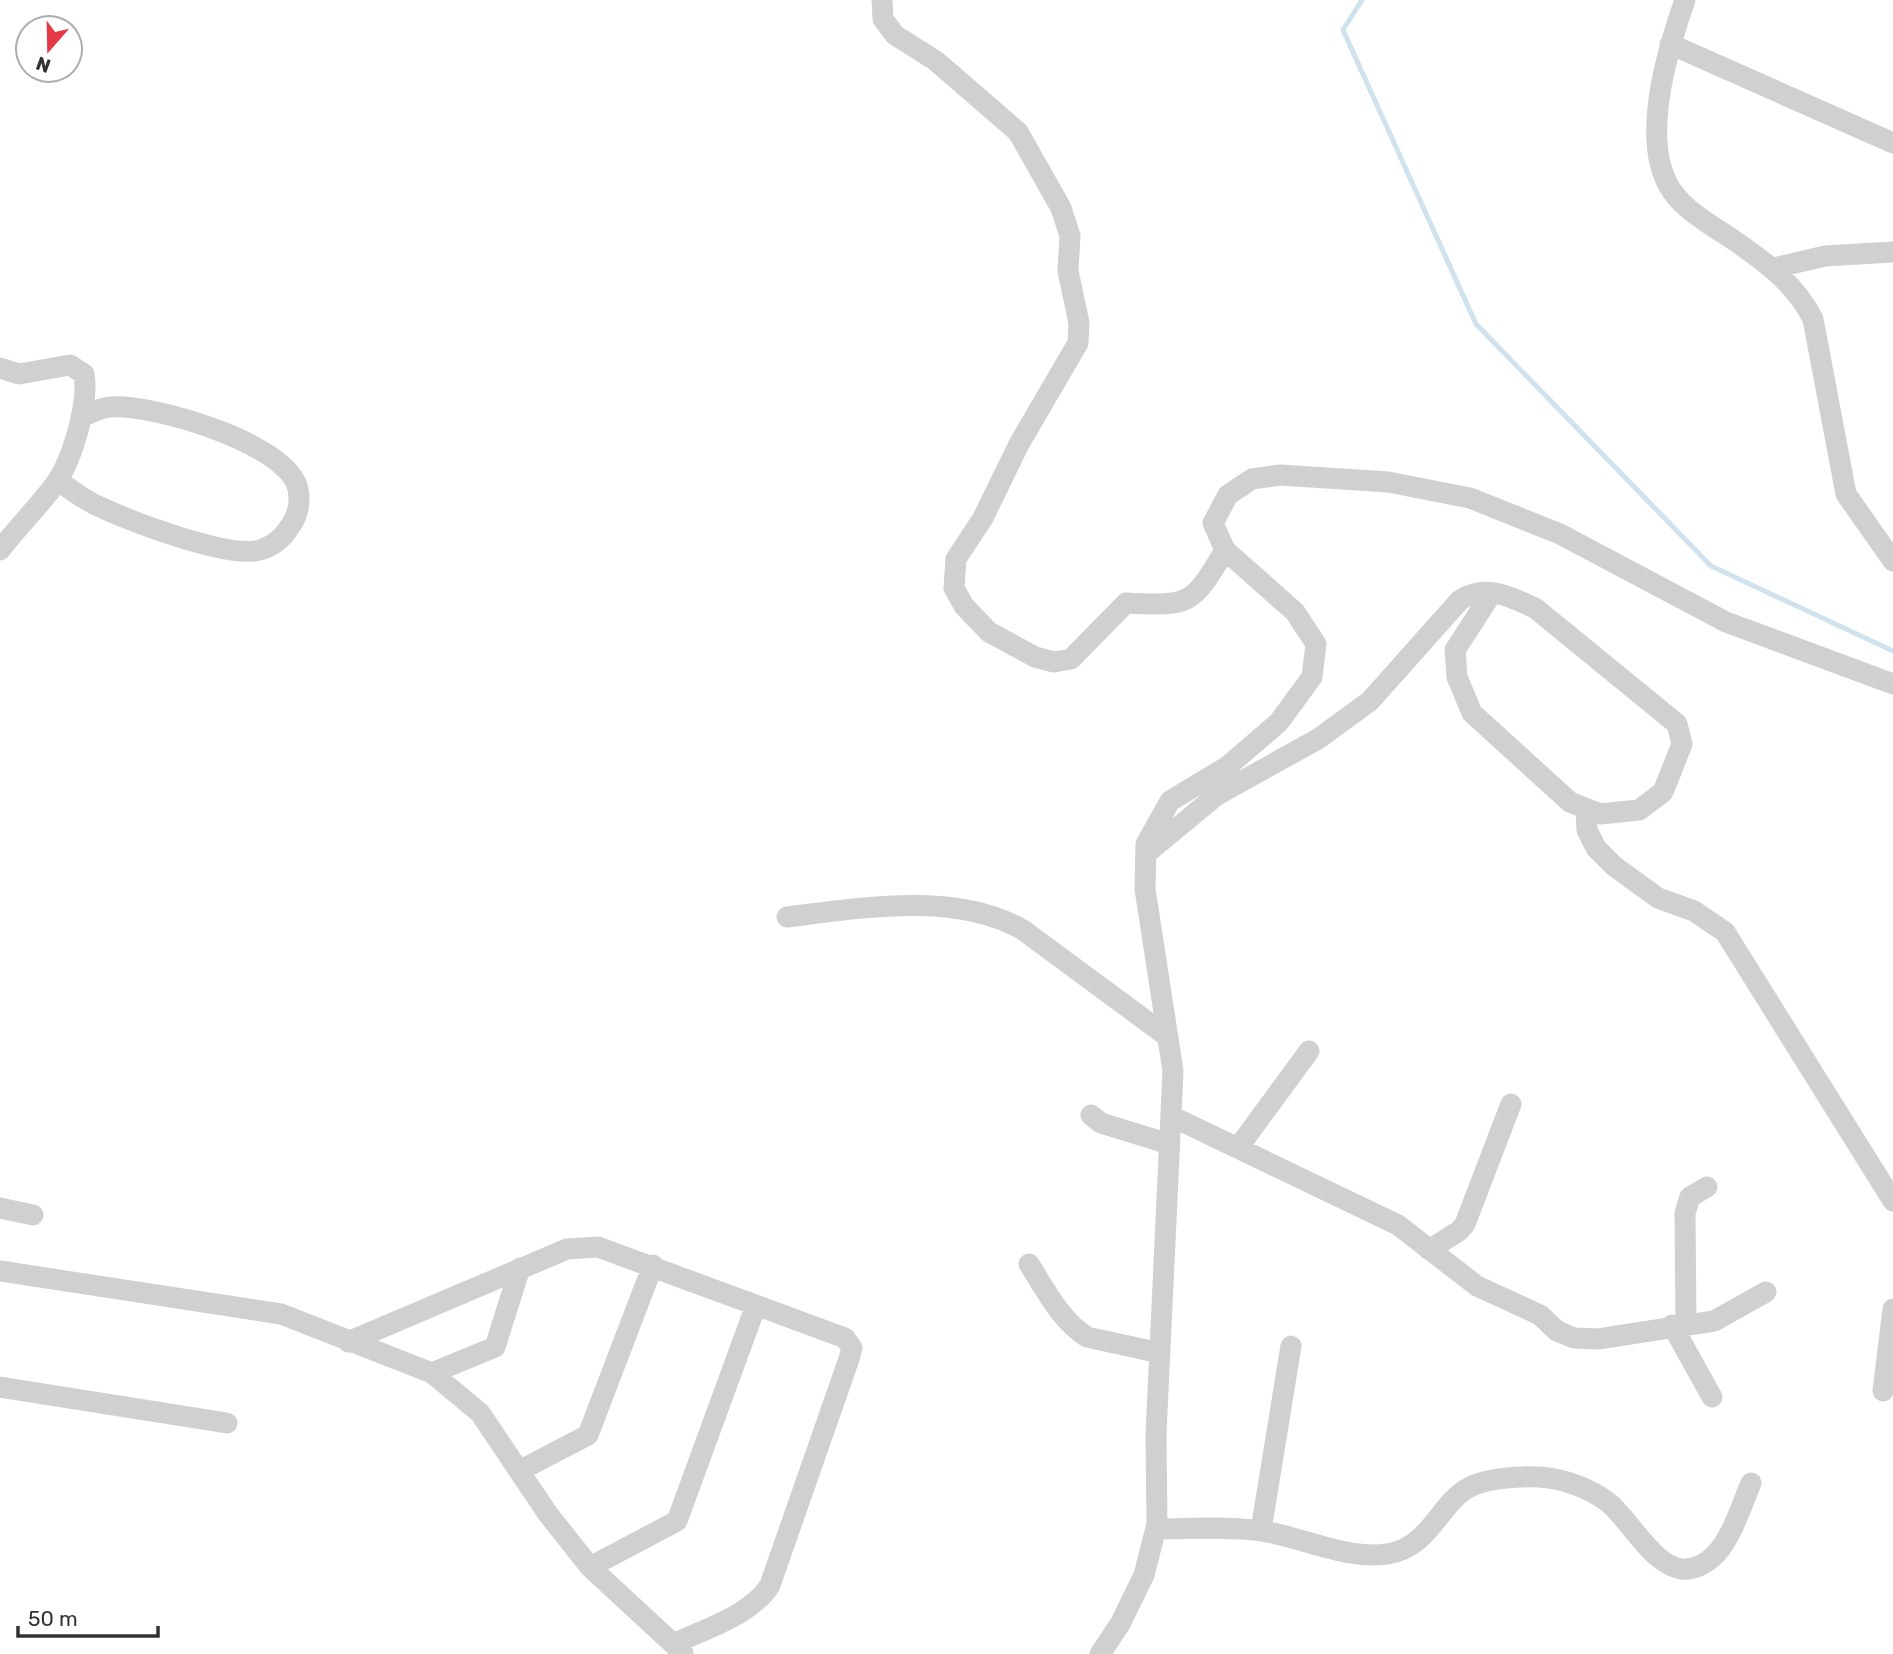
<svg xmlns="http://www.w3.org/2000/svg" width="1893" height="1654" font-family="Rubik,sans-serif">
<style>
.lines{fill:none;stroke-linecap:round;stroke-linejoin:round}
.stream{stroke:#cfe2ee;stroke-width:5}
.minor{stroke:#d0d0d0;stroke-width:21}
</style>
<rect width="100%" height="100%" fill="#fff"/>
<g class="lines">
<!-- stream -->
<path class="stream" d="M1362,0l-19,30 133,294 235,242 182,85"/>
<!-- minor -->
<path class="minor" d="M882,0l1,19 12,16 41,26 82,71 43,76 9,28 -2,35 11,52 -1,20 -59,101 -36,74 -27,41 -2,29 10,18 25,26 46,25 19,5 17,-3 55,-56c64,3 66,3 99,-53
M1685,0c-18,51 -46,143 -13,191 15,22 43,36 63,50 32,22 60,43 78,78l33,175 47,67
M1670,44l223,99
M1774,268l51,-12 68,-4
M0,368l19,6 51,-9 14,9c5,28 -11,84 -28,109 -17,23 -38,44 -56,67
M58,481c13,8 26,19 40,25 32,15 130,53 162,44 13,-4 22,-11 29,-22 9,-12 12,-24 9,-39 -10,-46 -146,-85 -187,-82 -10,0 -21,7 -30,10
M1586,809l1,21 9,18 18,18 44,32 36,13 31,21 168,269
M1147,853l70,-58 101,-56 52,-38 90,-101c27,-16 48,-4 75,8l142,116 5,20 -19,48 -24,18 -39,4 -30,-12 -98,-89 -15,-36 -2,-27 37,-57
M787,917c73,-9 169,-26 236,13l145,107
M1091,1115l10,8 68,21
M1171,1116l227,109 79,61 63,29 17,16 17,7 24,1 116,-18 52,-29
M1238,1148l71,-97
M0,1208l33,7
M1429,1250l30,-19 6,-7 46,-120
M1029,1264c16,25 32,57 58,73l73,16
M0,1271l281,43 151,59 48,40 68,101 42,53 93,86
M1686,1323l-1,-110 5,-16 17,-10
M1672,1325l40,72
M348,1342l219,-93 31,-2 247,91 7,10 -3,11 -79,226c-18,30 -66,44 -96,59
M432,1373l63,-26 25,-79
M0,1387l227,36
M1883,1391l10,-82
M519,1471l69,-36 65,-170
M1156,1529c34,0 72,-3 106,2 41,6 83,29 125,23 44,-6 53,-54 85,-68 17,-8 50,-10 68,-9 24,2 50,11 69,26 22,18 48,70 79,66 38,-5 50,-56 63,-86
M1261,1530l30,-184
M590,1567l87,-46 79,-216
M1100,1654l20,-30 24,-49 13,-51 -1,-90 17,-363 -28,-182 1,-45 24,-43 58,-35 51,-44 33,-45 4,-33 -21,-32 -70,-62 -12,-27 15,-28 24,-16 28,-4 108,7 82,16 90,36 166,88 167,62"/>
</g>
<!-- north arrow -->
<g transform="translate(49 49) rotate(200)"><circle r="33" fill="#ffffff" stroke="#adadad" stroke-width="2"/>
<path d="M0-5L12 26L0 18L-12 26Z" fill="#e63946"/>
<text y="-10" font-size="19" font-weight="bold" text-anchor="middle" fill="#333333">N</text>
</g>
<!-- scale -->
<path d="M18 1626v10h140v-10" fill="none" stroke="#333333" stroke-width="3.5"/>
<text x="28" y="1626" font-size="21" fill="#333333" stroke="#ffffff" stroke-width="5" paint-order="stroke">50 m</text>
</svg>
